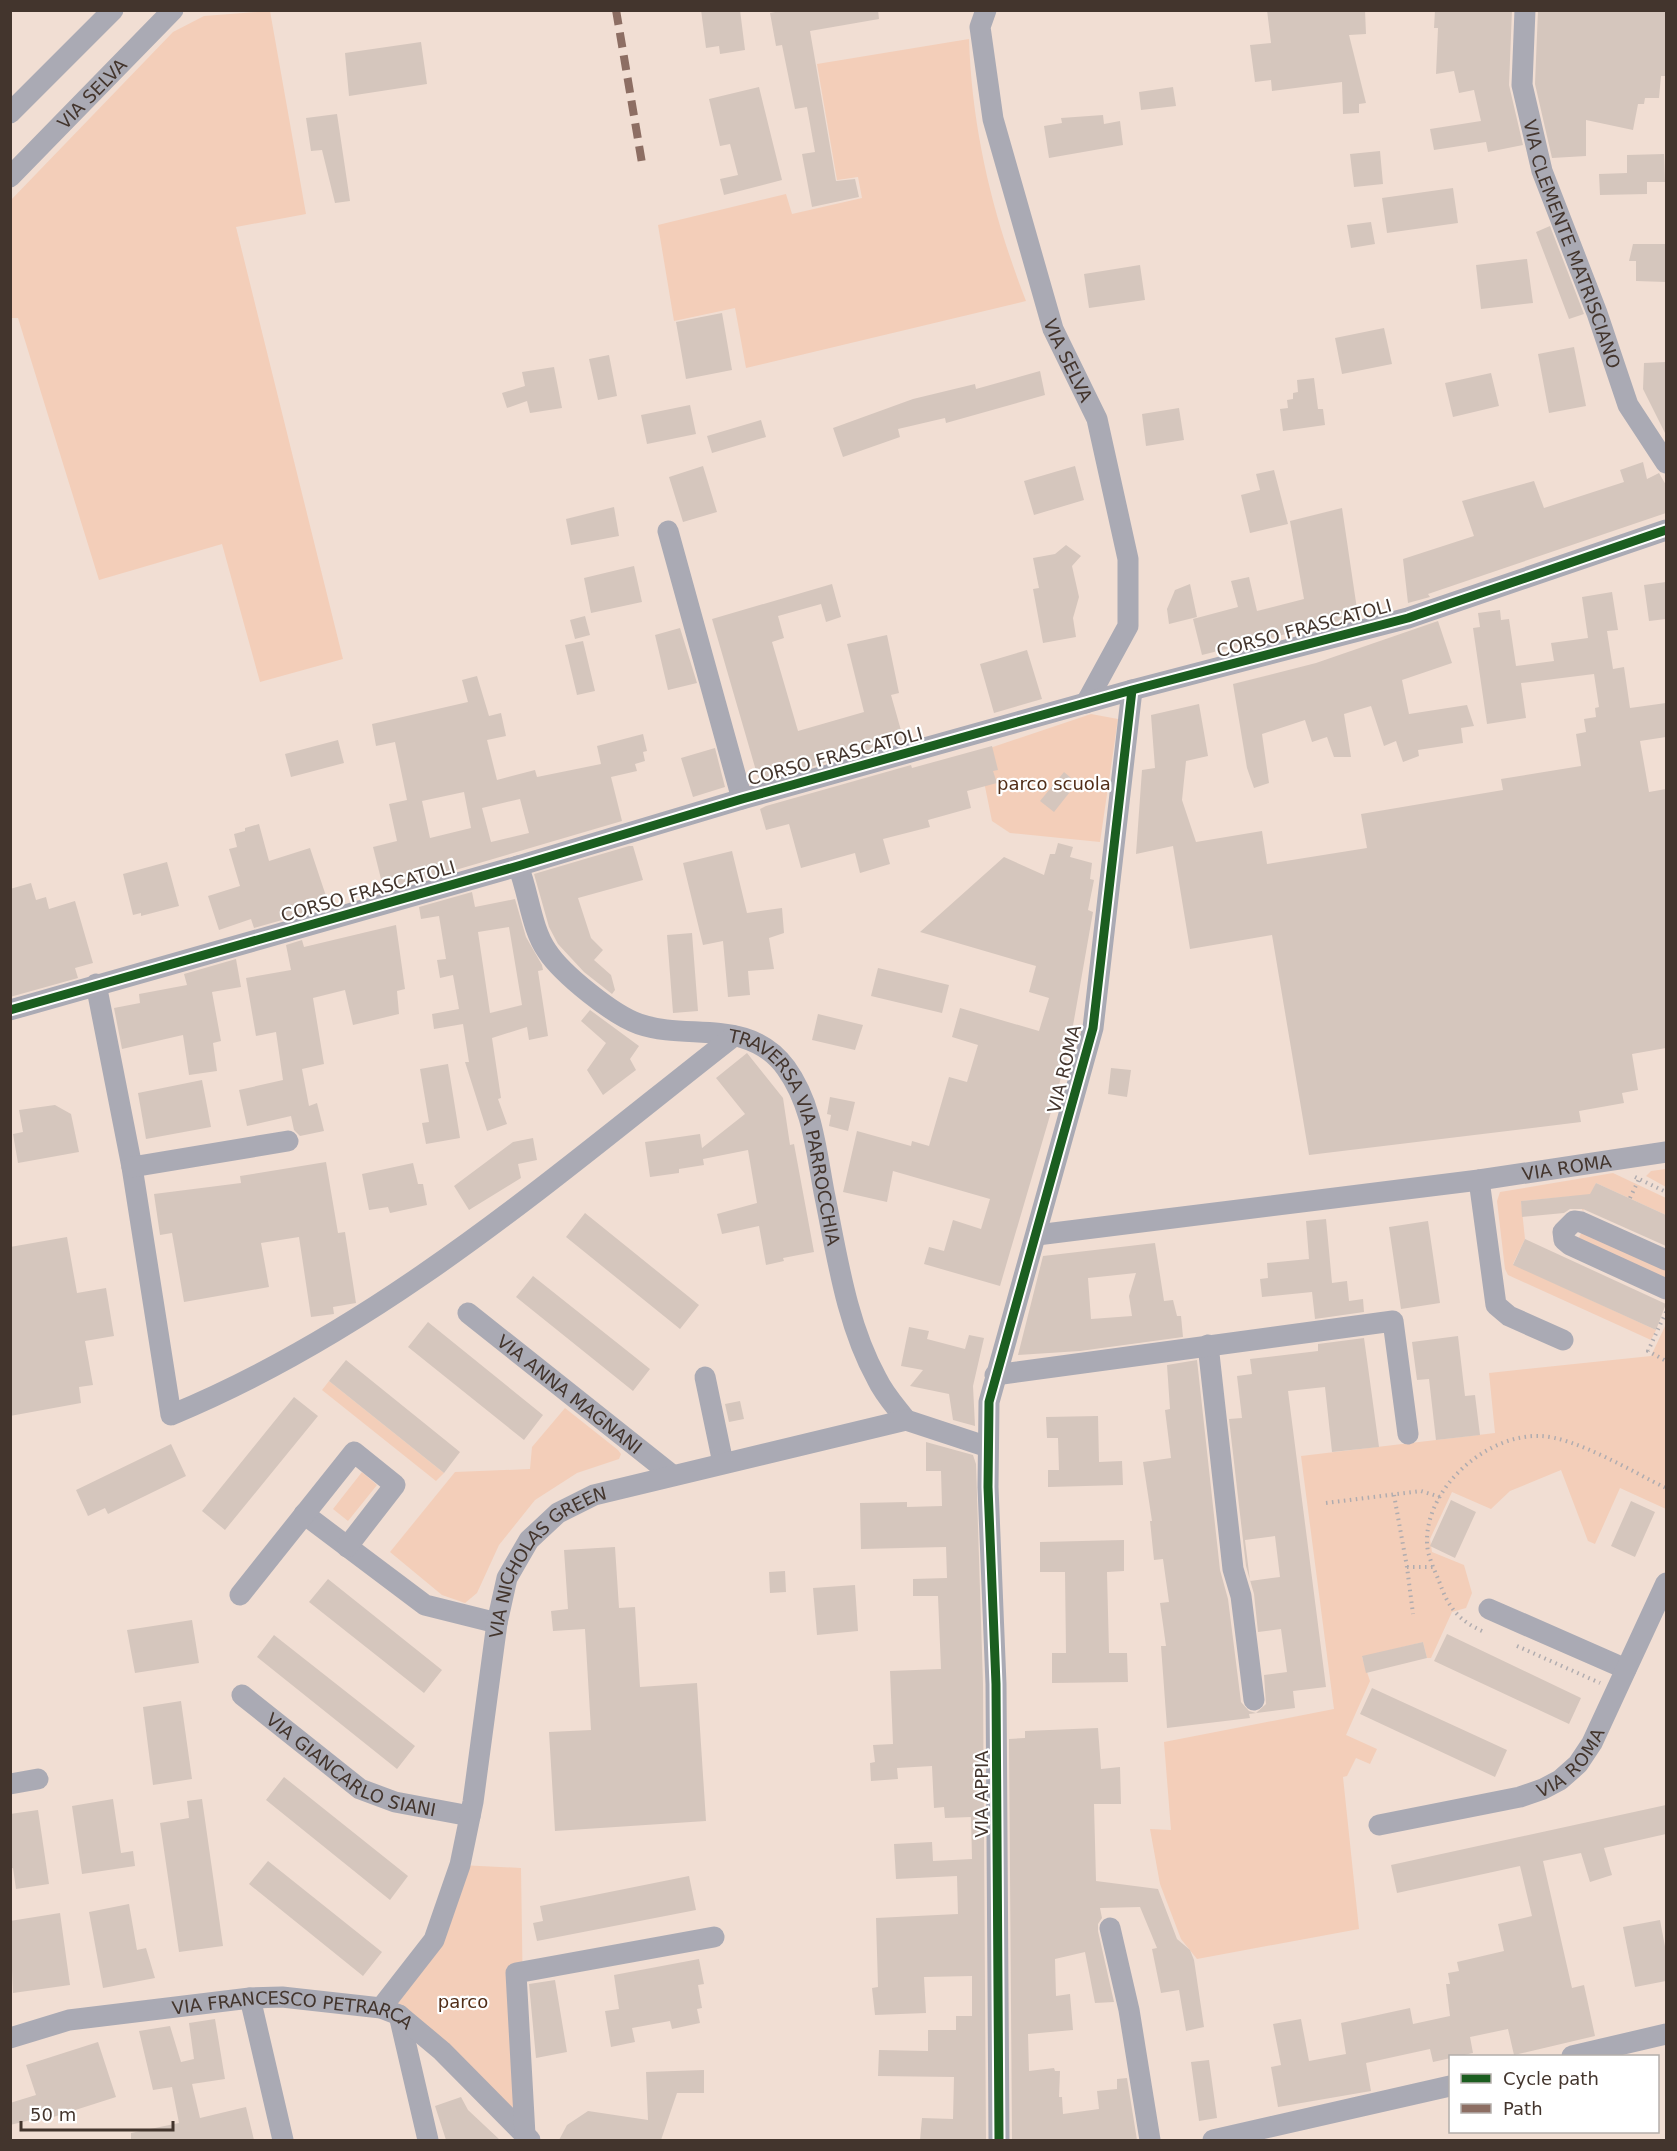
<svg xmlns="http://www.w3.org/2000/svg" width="1677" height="2151" font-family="'DejaVu Sans',sans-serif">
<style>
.green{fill:#f3ceb9}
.building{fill:#d5c6bd;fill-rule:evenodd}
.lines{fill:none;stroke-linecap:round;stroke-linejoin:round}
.path{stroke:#b0acaf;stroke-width:4;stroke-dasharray:1.5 4.5;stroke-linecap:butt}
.minor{stroke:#aaaab4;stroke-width:21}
.quiet{stroke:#8d6e63;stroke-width:8;stroke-dasharray:15 8;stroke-linecap:butt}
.cycleway-casing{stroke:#fff;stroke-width:13}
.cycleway{stroke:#1b5e20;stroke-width:9}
.labels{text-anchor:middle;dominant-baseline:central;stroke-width:4.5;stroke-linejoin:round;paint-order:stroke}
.street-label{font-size:18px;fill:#43352d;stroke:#fff}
.park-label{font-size:18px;fill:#522e18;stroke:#fff}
</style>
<rect width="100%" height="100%" fill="#f1ded3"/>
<!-- green -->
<path class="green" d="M270,11l36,203 -70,13 107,432 -83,23 -38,-138 -123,36 -81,-262h-7l-1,-117 163,-169 31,-16z
M969,39c3,92 24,177 57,262l-280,67 -11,-60 -61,13 -16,-96 128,-31 6,20 70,-16 -4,-21 -21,3 -20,-116z
M1091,714l27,5 -18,123 -90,-9 -18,-12 -14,-69z
M1666,1169v18l-20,-11 5,-5z
M1613,1173l53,25v17l-70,-32 -13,28 -8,-15 -54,5 4,38 -12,25 143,66 -5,10 -143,-65 -3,-6 -8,-68 3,-9z
M1582,1231l84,38v11l-88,-40z
M1666,1324v185l-46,-21 -25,56 -7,-3 -27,-71 -51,21 -19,18 -39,-17 -22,47 2,13 32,13 8,28 -6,15 -14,4 -21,46h-4l-4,-16 -61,15 8,24 -24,54 31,14 -7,15 -14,-6 -9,18 -4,1 16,152 -162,30 -16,-20 -21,-55 -10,-55 21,1 -7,-88 170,-33 -33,-253 194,-23 -6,-60 162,-17z
M329,1381l115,92 -8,8 -114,-91z
M565,1408l53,42 3,4 -2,5 -42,14 -42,27 -36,45 -22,48 -12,10 -23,-8 -52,-43 65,-80 75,-3 2,-22z
M362,1472l15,13 -29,36 -15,-12z
M460,1865l61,3 4,267 -144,-127 53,-68z"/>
<!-- building -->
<path class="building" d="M701,10h39l5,40 -25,4 -1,-8 -13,2z
M786,10h92l1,9 -69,12 26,150 19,-2 4,18 -47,10 -10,-53 13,-2 -8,-45 -12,2 -13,-64 -6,1 -6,-33z
M1267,10h98l1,24 -17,1 17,68 -7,1v9l-16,1 -1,-32 -70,9 -1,-11 -16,2 -5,-37 21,-2z
M1435,10h77l-3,75 14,60 -35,7 -2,-10 -52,8 -4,-21 51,-8 -7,-31 -15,3 -5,-22 -18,3 2,-46h-4z
M1538,10h128v66h-5l-2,22h-14l-1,6h-6l-5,26 -47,-10v36l-34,2 -17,-74z
M421,42l6,42 -78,12 -4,-43z
M759,87l23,93 -58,15 -4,-16 18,-4 -8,-31 -10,2 -11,-47z
M1173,87l3,19 -35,4 -2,-18z
M337,114l13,87 -15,2 -13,-53 -11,1 -5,-33z
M1103,115l1,9 16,-3 3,24 -74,13 -5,-32 18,-3 -1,-5z
M1380,151l3,33 -29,3 -4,-33z
M1664,154l1,28h-18v12l-47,1 -1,-21 28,-1v-18z
M1453,188l5,35 -71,10 -5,-35z
M1371,222l4,22 -24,4 -4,-23z
M1550,226l34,88 -15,5 -33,-87z
M1633,244h33v38l-30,-1v-20h-7z
M1527,259l6,44 -52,6 -5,-44z
M1140,265l5,35 -56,8 -5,-34z
M722,313l10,57 -46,9 -10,-57z
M1384,328l8,36 -50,10 -7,-36z
M1574,347l12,59 -37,7 -11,-59z
M609,355l8,41 -19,4 -9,-41z
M1666,362v73l-23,-46 1,-26z
M554,367l8,41 -32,5 -3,-12 -20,7 -5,-15 23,-7 -3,-14z
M1040,371l5,24 -99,28 -1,-5 -47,11 2,8 -57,20 -10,-29 80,-29 62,-15 1,5z
M1491,373l8,33 -46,11 -8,-34z
M1314,378l4,31h5l2,16 -42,6 -3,-22 8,-1 -1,-8 6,-1v-6l5,-1 -1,-12z
M690,405l6,29 -49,10 -6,-29z
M1179,408l5,32 -38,6 -4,-32z
M761,420l5,17 -54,16 -5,-17z
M1643,462l4,17 12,-6 7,12v28l-238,81 2,3 -22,6 -5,-44 71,-23 -12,-35 72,-20 10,27 80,-26 -4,-12z
M703,466l14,46 -34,10 -14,-45z
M1075,466l9,34 -50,15 -10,-34z
M1274,470l14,54 -38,9 -9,-38 19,-5 -4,-16z
M614,507l5,29 -48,9 -5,-26z
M1342,508l16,108 -156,39 -9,-36 45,-12 -7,-26 18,-4 8,34 47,-12 -14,-78z
M1066,545l15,11 -9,10 7,31 -6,21 3,19 -33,6 -10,-54 6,-1 -6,-30 22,-4z
M634,566l8,36 -51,11 -7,-35z
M1666,582v37l-17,2 -5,-36z
M832,584l9,33 -15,5 -5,-18 -43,12 6,22 -12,4 26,89 66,-19 -17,-68 40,-9 12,58 -8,2 13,46 -145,40 -47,-162z
M1190,584l7,33 -28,7 -2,-15 8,-19z
M1612,592l6,38 -11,1 6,38 11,-2 6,41 36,-5v34l-26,4 9,51 17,-3v259l-34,6 6,36 -16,3 2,10 -45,8 2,11 -272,33 -37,-220 -82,14 -17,-103 -37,8 6,-84 13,-2 -4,-53 48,-11 9,52 -22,5 -4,39 14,42 66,-11 5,33 100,-16 -6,-34 142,-24 -2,-11 80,-13 -5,-32 10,-2 -2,-13 12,-2 -1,-9 4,-1 -5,-33 -73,9 5,35 -39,6 -14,-96 7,-1 -2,-14 22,-3 1,10 8,-1 7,47 38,-5 -3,-18 37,-5 -6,-41z
M585,616l5,19 -15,4 -5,-19z
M1438,621l14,42 -50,17 7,34 58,-9 7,21 -13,2 2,15 -45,7 1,6 -16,6 -7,-21 -12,5 -13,-40 -27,8 7,43h-17l-7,-20 -15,5 -7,-22 -43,14 7,49 -15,5 -7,-20 -14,-84 83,-21z
M680,628l17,55 -29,7 -13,-55z
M583,641l12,50 -18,4 -12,-50z
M1027,650l15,49 -48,14 -14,-49z
M477,676l12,40 12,-3 5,23 -19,4 10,40 38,-10 2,7 64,-13 -4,-18 46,-12 4,17 -4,1 2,9 -10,3 2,7 -26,6 11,44 -238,70 -11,-44 24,-6 -8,-37 18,-4 -12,-58 -19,4 -4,-22 96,-22 -6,-22zM464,792l7,36 -41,10 -8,-37zM520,799l9,34 -38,9 -9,-34z
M338,740l6,23 -53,14 -6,-23z
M992,746l6,24 -5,1 4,12 -30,8 4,17 -43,12 2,7 -47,12 7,25 -30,9 -5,-20 -54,15 -12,-44 -23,6 -6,-21 6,-3 145,-41 1,3z
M715,748l10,39 -32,10 -12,-39z
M1064,772l13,11 -23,29 -14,-11z
M259,824l10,37 41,-13 16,48 -22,8 3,9 -53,15 -3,-9 -32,11 -11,-34 32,-10 -11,-37 8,-2 -3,-13 11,-3v-3z
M1058,843l15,4 -3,10 22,6 -2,16 4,1 -6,30 5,2 -25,142 -68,232 -76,-22 5,-17 15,4 9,-31 28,9 9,-30 -97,-28 -6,31 -44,-10 14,-61 54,15 1,-5 17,5 20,-69 18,5 11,-37 -26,-8 8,-29 79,23 10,-33 -20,-6 7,-26 -116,-34 84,-75 40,18 6,-21h5z
M629,846h4l10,34 -65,18 13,40 12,12 -9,10 17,15 4,15 -3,4 -28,-22 -26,-28 -9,-17 -15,-53z
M732,851l15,62 35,-5 2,25 -15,5 5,31 -26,2 2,24 -22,2 -5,-56 -20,4 -20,-82z
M167,862l12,44 -38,10v-3l-8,2 -10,-41z
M31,883l5,17 10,-3 3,12 26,-8 18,62 -18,5 3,10 -68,19v-108z
M472,892l3,15 40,-8 11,38 16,28 1,5 -5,1 10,65 -19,4 -2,-13 -35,11 9,60 -3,1 9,25 -20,7 -22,-69h4l-6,-38 -29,5 -2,-15 27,-5 -6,-34 -13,3 -3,-18 9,-1 -7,-43 -18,3 -2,-12zM509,927l13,78 -32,8 -12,-81z
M396,925l9,64 -8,2 2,23 -46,11 -8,-35 -32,8 11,66 -22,5 7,37 8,-3 7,28 -24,5 -6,-6 -3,-14 -44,10 -8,-36 44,-10 -7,-48 -20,4 -10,-58 45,-8 -5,-25 16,-5 2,7z
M692,933l6,78 -25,2 -6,-78z
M236,959l5,28 -29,5 9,49 -8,2 4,28 -28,4 -6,-40 -61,14 -8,-41 26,-5 -1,-9 48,-9 -3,-11z
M878,968l71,17 -7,28 -71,-17z
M590,1010l49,36 -9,13 6,11 -33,25 -16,-25 19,-27 -25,-22z
M818,1014l45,11 -8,25 -43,-10z
M747,1053l36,45 7,47 4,-1 20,108 -31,6 1,3 -18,4 -7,-39 -37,8 -5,-20 40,-11 -9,-53 -45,9 1,6 -25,4v4l-29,4 -5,-35 55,-8 2,14 43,-34 -29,-36z
M448,1064l12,74 -34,6 -4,-21 7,-1 -9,-53z
M1111,1068l20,2 -4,27 -19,-3z
M202,1080l9,47 -65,12 -8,-46z
M830,1097l25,5 -7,29 -19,-5 2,-11 -4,-1z
M55,1105l16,9 8,38 -61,11 -5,-29 10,-2 -4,-22z
M533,1138l4,22 -19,4 3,14 -52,32 -15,-24 59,-44z
M326,1162l12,71 7,-1 11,71 -23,4 1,7 -23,3 -12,-80 -38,6 8,44 -85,15 -12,-69 -12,2 -6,-41 87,-11 -1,-7z
M413,1163l5,21h5l4,21 -37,8 -2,-6 -19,3 -7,-36z
M1596,1183l70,32v31l-83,-37h-13l-6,4 -42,4 -1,-16 69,-7z
M585,1213l114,92 -19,24 -114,-92z
M1326,1219l6,64 15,-2 2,20 14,-2 1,13 -49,7 -3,-27 -50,5 -2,-18 8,-1 -1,-15 42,-4 -3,-38z
M1428,1221l12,82 -39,6 -12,-82z
M67,1237l10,56 29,-5 8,48 -29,5 8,44 -14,2 2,16 -71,13v-169z
M1525,1239l141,65 -10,26 -143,-65z
M1155,1243l9,58 9,-1 4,16h4l2,21 -103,14 -62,4 25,-99zM1136,1273l-7,23 3,20 -41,3 -3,-41z
M533,1276l117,93 -17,22 -117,-94z
M428,1322l115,93 -19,25 -116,-93z
M909,1327l20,4 -2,8 38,10 4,-14 15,3 -11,48 2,40 -22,-6 -4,-26 -39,-8 13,-16 -22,-4z
M1458,1336l7,60 10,-1 5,40 -44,5 -7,-61 -12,1 -5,-38z
M1364,1338l15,109 -47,5 -7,-65 -37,4 38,296 -33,4 2,17 -46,6 1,4 -83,10 -6,-82h5l-6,-43 9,-1 -6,-43 -9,1 -4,-39h2l-9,-59 28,-4 -6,-48 5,-1 -3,-44 30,-5 23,210 8,29 13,103 8,9 7,2 10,-9 -2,-29 23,-3 -6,-43 -23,3 -4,-38 -8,-28 -17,-147 13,-1 -5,-42 15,-2 -2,-15 68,-8v-7zM1275,1536l5,41 -30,4 -5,-41z
M346,1360l114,92 -16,21 -115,-92z
M294,1397l24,19 -93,114 -23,-19z
M740,1401l4,18 -15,3 -4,-18z
M1098,1416l1,46 23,-1 1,24 -75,2v-17h11l-1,-32h-11l-1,-21z
M926,1442l47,13 3,9 7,220 3,456h-66l2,-22 31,1 1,-42 -76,-1 1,-26 49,1v-21h28v-14h16v-40l-48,1 2,36 -51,2 -3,-27 6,-1 -2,-69 82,-4 -1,-38 -61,3 -2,-35 38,-2 1,19 39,-2 -1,-42 -26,1 -1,-11 -10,1 -2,-42 -35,2 1,11 -27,2 -1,-18 5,-1 -2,-17 20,-1 -3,-73 51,-2 -3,-73h-25v-17l34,-1 -1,-31 -85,2 -1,-46 47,-1v5l35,-1 -1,-35h-15z
M171,1444l15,32 -78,38 -3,-6 -17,8 -12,-26z
M1451,1500l25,12 -21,46 -25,-12z
M1631,1501l24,11 -20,45 -24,-11z
M1124,1540v31l-17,1 2,81h18l1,29 -76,1v-30h14l-1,-81h-25v-30z
M615,1547l4,61 16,-1 5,80 57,-4 9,138 -151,10 -6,-99 42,-2 -6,-101 -32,2 -2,-20 17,-2 -4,-59z
M785,1571l1,21 -16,1 -1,-21z
M328,1579l114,91 -18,23 -115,-91z
M855,1585l3,46 -41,4 -4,-47z
M192,1620l7,43 -64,10 -8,-43z
M1447,1634l134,64 -12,26 -135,-63z
M274,1635l141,111 -18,23 -140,-112z
M1423,1642l4,16 -61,15 -4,-17z
M1372,1688l135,62 -12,27 -135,-63z
M181,1701l11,78 -39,6 -10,-78z
M1098,1728l3,41 19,-2 1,37h-27l2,77 62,8 19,50 13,11 4,10 10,67 -18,4 -7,-41 -18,3 -9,-44 5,-1 -17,-41 -40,1 2,10 -4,6v7l16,71 -19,1 -10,-51 -30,7 1,37 14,-2 3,36 -45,4 1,37 25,-3 1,3h5l-1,26h3l1,17 36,-5 -2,-18 20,-2v-10l10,-1 10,62h-125l-3,-401 16,-1v-7z
M284,1777l124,99 -18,24 -124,-100z
M113,1799l8,54 12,-2 2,15 -53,8 -10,-68z
M202,1799l21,147 -44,6 -19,-129 29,-5 -2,-17z
M1666,1805v29l-62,14 8,27 -22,7 -9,-29 -38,8 29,127 12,-3 11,51 -81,19 -6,-26 -38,8 3,16 -40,9 -3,-13 -64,14 5,28 -93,16 -7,-40 10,-2 -8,-41 28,-5 8,42 37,-7 -5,-31 69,-15 3,16 37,-8 -4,-32h4l-2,-11 11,-2 -2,-9 47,-11 -6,-27 34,-8 -12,-50 -123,27 -6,-28z
M38,1810l11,74 -33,5 -3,-21 -3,1v-55z
M268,1861l114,91 -19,24 -114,-92z
M689,1876l7,34 -159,31 -4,-18 10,-2 -3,-15z
M129,1904l8,46 9,-2 9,30 -52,10 -14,-76z
M60,1913l10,72 -57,8 -3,-72z
M1660,1920l6,32v29l-31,6 -12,-60z
M699,1959l5,25 -6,1 4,23 -5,1 3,14 -28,6 -2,-8 -38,7 3,14 -24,5 -6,-36 14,-2 -5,-34z
M555,1980l12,72 -31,6 -7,-74z
M215,2019l10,60 -33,5 8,34 46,-11 8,33h-123v-7l48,-10 -7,-36 -19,3 -14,-59 31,-5 11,36 13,-3 -5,-36z
M98,2042l18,55 -72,23 -1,-3 -33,8v-22l26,-8 -10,-30z
M1209,2060l8,58 -18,3 -8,-59z
M704,2070v23h-27l-16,47h-102l8,-15 21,-14 60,9 -2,-48z
M461,2097l7,13 32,30h-54l-11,-34z"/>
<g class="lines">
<!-- path -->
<path class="path" d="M1635,1177l31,15
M1630,1198l9,-19
M1666,1312l-18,39 18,10
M1394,1495l13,72 6,47
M1326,1503l95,-12 19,6
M1407,1567h26
M1482,1631c-24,-11 -34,-24 -43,-50 -5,-12 -12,-26 -12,-39 -1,-55 60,-108 113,-106 35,1 93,36 126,52
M1517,1646l83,37"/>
<!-- minor -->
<g class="minor">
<path id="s1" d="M986,10l-6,17 13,92 60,210 44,90 31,140v67l-42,77"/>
<path id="s2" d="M1525,10l-3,75 20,86 55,142 31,92 38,58"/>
<path d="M10,113l103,-103"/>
<path id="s3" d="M10,177l163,-167"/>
<path d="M668,531l74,268"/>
<path id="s4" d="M518,866c11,27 13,62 29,85 15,23 66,64 92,73 50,17 110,-7 147,44 26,36 30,81 38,124 13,63 22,131 53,187 7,15 19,28 29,41"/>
<path d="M96,984l36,183 39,248c211,-87 385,-240 563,-379"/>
<path d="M10,1010l508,-144 224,-67 390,-109 276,-72 258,-88"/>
<path d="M132,1167l156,-26"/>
<path d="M1479,1180l17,125 13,11 54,24"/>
<path id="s5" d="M1037,1235l442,-55 187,-28"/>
<path d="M1666,1260l-85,-38 -7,-1 -11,11 1,8 6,5 96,44"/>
<path id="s6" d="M468,1313l204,162"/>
<path d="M1208,1345l25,224 8,27 13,104"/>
<path d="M995,1375l398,-54 15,113"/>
<path d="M705,1377l18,86"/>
<path d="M304,1514l121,91 72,18"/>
<path d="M240,1595l114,-143 41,33 -48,62"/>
<path d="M1489,1609l137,60"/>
<path id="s7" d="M242,1695l118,94 35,13 75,14"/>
<path d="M10,1784l28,-5"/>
<path id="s8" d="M1379,1825l141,-28 23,-8 17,-9 18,-16 14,-21 74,-160"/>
<path d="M1110,1928l19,82 21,130"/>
<path d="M250,1998l33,142"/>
<path id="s9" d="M381,2008l53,-68 26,-75 13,-63 24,-179 10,-45 22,-38 29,-27 36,-18 312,-75 82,27"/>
<path d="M399,2015l29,125"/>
<path id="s10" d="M10,2038l59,-18 181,-22 32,-1 99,11 18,7 43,36 88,89"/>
<path d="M1572,2056l94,-22"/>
<path d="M525,2135l-9,-162 198,-36"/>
<path d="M999,2140l-3,-456 -8,-197 1,-85 104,-374 39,-338"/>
<path d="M1213,2140l237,-54"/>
</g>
<!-- quiet -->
<path class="quiet" d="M616,10l26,153"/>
<!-- cycleway casing -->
<g class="cycleway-casing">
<path id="cycleway" d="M10,1010l508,-144 224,-67 390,-109 276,-72 258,-88
M999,2140l-3,-456 -8,-197 1,-85 104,-374 39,-338"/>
</g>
<!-- cycleway -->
<use href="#cycleway" class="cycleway"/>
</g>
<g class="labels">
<!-- street labels -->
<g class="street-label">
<text stroke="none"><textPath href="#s3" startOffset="117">VIA SELVA</textPath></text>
<text stroke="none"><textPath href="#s2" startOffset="242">VIA CLEMENTE MATRISCIANO</textPath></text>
<text stroke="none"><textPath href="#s1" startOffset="364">VIA SELVA</textPath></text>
<text transform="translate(1304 628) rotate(-15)">CORSO FRASCATOLI</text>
<text transform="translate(835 756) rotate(-15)">CORSO FRASCATOLI</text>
<text transform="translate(368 891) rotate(-16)">CORSO FRASCATOLI</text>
<text transform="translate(1064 1069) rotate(-76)">VIA ROMA</text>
<text stroke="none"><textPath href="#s4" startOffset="426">TRAVERSA VIA PARROCCHIA</textPath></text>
<text stroke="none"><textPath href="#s5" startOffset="534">VIA ROMA</textPath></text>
<text stroke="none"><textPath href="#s6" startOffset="130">VIA ANNA MAGNANI</textPath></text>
<text stroke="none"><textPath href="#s9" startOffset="494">VIA NICHOLAS GREEN</textPath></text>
<text stroke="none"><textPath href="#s8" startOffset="207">VIA ROMA</textPath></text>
<text stroke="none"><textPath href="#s7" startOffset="132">VIA GIANCARLO SIANI</textPath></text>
<text transform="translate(981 1794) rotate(-90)">VIA APPIA</text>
<text stroke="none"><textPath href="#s10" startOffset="288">VIA FRANCESCO PETRARCA</textPath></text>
</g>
<!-- park labels -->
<g class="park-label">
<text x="1054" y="783">parco scuola</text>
<text x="463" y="2001">parco</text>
</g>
</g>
<!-- border -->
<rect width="1677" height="2151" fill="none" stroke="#43352d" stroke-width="24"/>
<!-- legend -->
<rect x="1449" y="2055" width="210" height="78" fill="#ffffff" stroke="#b4aeab" stroke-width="1.5"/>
<rect x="1461" y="2074" width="30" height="9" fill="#1b5e20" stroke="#b4aeab" stroke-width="1.5"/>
<text x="1503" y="2085" font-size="18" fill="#43352d">Cycle path</text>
<rect x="1461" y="2104" width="30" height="9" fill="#8d6e63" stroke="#b4aeab" stroke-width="1.5"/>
<text x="1503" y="2115" font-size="18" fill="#43352d">Path</text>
<!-- scale -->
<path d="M21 2121v9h152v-9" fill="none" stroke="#43352d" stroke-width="3"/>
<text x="30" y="2121" font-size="18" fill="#43352d" stroke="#ffffff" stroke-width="4.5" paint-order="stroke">50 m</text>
</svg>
